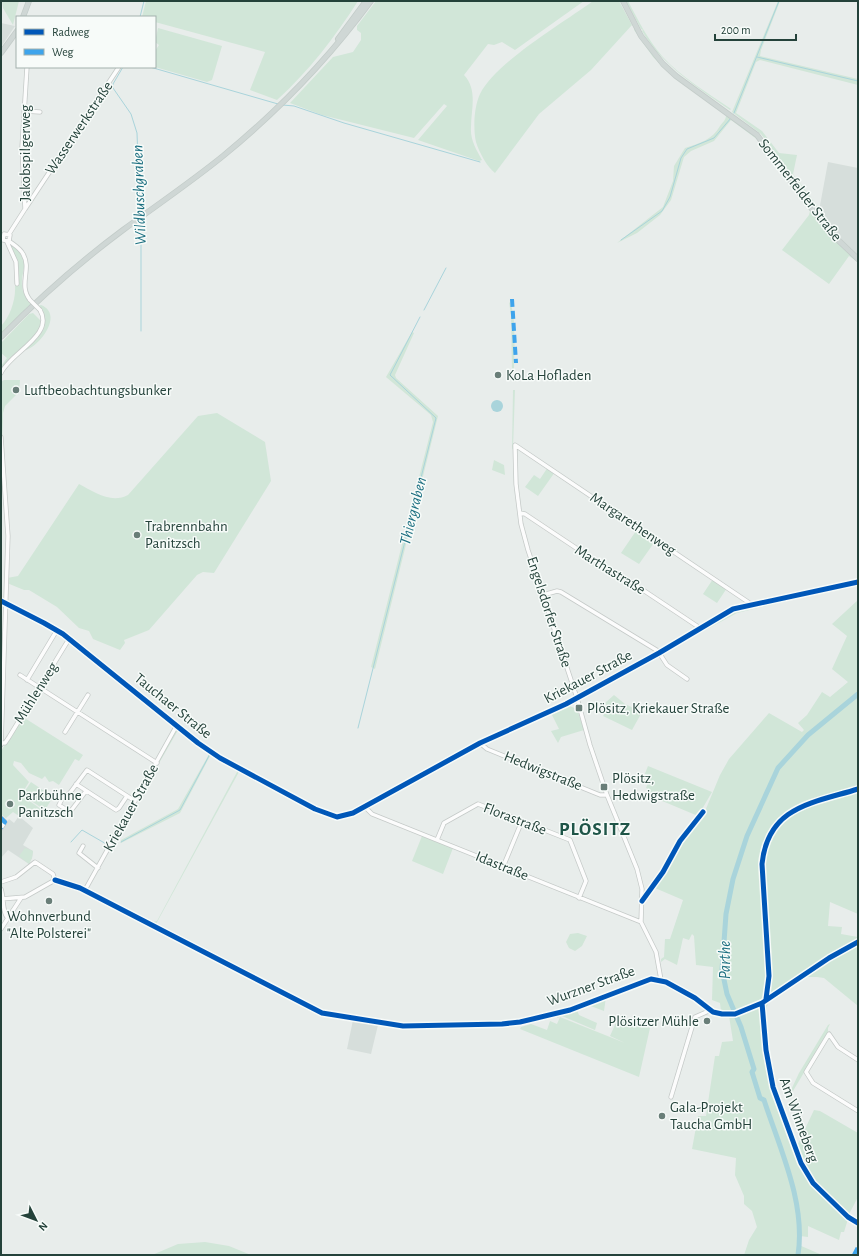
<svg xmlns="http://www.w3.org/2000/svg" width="859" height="1256" font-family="'Alegreya Sans',sans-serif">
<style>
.built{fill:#d6dedb}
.green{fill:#d1e6d8}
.water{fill:#a9d4db}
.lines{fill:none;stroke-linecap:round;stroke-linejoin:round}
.stream{stroke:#a9d4db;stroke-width:1}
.river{stroke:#a9d4db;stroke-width:5}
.minor-casing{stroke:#c5cac8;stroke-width:5}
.major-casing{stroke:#c3ccc9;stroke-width:6}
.minor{stroke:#fcfcfc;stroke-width:3.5}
.major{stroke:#cfd7d5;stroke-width:4.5}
.minor-bridge-casing{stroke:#c5cac8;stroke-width:5;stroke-linecap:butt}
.minor-bridge{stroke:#fcfcfc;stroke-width:3.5}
.quiet{stroke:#3ea4ec;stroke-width:4;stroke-dasharray:8 4;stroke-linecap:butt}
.cycleway-casing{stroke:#f7fbf9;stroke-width:8}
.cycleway{stroke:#0057b8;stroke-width:5}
.poi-dot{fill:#697e78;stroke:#f7fbf9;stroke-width:1.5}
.labels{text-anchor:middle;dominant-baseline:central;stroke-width:3;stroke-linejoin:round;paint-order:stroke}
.street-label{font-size:15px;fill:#24423a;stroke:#f7fbf9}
.poi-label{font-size:15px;fill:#24423a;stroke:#f7fbf9;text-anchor:start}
.water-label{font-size:16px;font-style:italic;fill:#1c6f80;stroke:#f7fbf9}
.district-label{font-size:19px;font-weight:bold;letter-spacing:1px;fill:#1f5548;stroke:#f7fbf9}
</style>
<rect width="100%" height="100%" fill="#e8edeb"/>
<!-- built -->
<path class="built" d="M1,23l14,3 -14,21z
M828,162l30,6v87l-18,-17 -21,-27z
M19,816l14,12 -10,17 10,6 -1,7 -3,6 -21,-14 -7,8v-26l8,-13 5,4z
M353,1020l25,5 -7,29 -24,-5z"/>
<!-- green -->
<path class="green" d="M2,1h17l-6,24 -10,-17z
M146,1h212c-23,36 -49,70 -81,99l-27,-10 15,-38 -110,-30v-5h-13z
M376,1h208l-69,49 -13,-8 -8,3 -6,-1 -24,31c14,15 7,34 7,52 -1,12 5,22 11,33l-3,1 -61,-21 29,-34 -3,-2 -30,34 -92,-23 -32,-12 43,-46 20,-5 8,-12v-7l-4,-3v-4z
M593,1h26l13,24 -41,45 -52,44 -44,59c-8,-6 -16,-21 -19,-31 -3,-14 -2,-35 4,-48 16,-32 83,-71 113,-93z
M626,1h2c10,19 20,39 34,55 19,21 46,37 69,53l-1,1c-33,-23 -67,-44 -88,-79l1,-1 -2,-1z
M778,1h2l-19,49 -1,6 98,23v6l-98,-25 -4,2 -20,51 26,18 17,22 18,2 -4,19 26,34v3l-58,-77 -29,-22z
M158,28l64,18 -10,34 -5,2 -52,-15v-16l4,-6 -4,-3z
M635,28l14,22 21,22 89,67 43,60 35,42 21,21 -9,-6 -20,28 -47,-34 27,-35 1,-4 -52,-71 -27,-20 -17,21 -23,10 -7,6 -13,43 -11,15 -23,18 -20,10 46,-36 10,-26 1,-15 11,-18c15,-5 27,-8 35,-22 3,-4 6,-6 6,-11l-57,-42 -16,-16 -19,-27z
M9,243c28,17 8,27 14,48 2,5 5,9 8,14l-30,31v-10c9,-9 15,-27 14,-40l3,-1c3,-16 -2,-28 -9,-42z
M509,302c8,9 5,54 5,68l-2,1 -1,-56z
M41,305c23,9 -1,41 -15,45l-1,-2c15,-13 29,-22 13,-42z
M33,313l8,8c-1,19 -31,31 -40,49v-4l6,-8 -6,-5v-10l28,-29z
M412,332l2,1 -19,42 1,3 42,38 -63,253 -4,-2 62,-245 -2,-7 -45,-38z
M4,380h16l-1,12 -14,14 -2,7v35l5,90 -1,40 11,-2 61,-92c15,8 32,20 49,11l70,-79 19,-3 48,29 6,39 -57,92 -11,-1 -6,3 -48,55 -25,10 1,3 -5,7 -27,-11 -4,-8 -10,-3 -22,-21 -28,-17h-5l-17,-7c-1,-17 2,-33 1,-49 -1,-51 -7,-101 -7,-152z
M513,390h2l-2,58 -1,2z
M494,460l10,5 1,10 -13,-5z
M548,467l7,5 -17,24 -13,-9 9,-12 6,4z
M638,528l18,12 -17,24 -18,-11z
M713,579l14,9 -10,15 -14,-9z
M858,583v3l-63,13 -58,14 -50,27 -1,-2 49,-29z
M858,600v314l-28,-12 -2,24 14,1 -1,7 17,3v2l-39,23 -48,32 -2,-12 -4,17 -16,8 -14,4 -7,-13 6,14h-13l-1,-9 -8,-3 1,-33 -17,-2 -2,-29 -2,-2 -3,6 -6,-2 -6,27 -12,-6 -4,3v-3l3,-2 1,-18h5l13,-39 -28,-12 26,-46 22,-26 17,-41 9,-16 40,-46 33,19 2,-2 -6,-7 9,-8 15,-23 8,5 18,-15 -16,-13 15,-33 -15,-12z
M614,695l11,9 17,8 -10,18 -29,-14 5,-7 -3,-6z
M567,705l10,4 7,21 -23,7 -3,6 -7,-12 8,-2 -8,-16z
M23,717l60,38 -4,6 -4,-2 -16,26 -6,-4 -4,1 -4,-6 -3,3 -13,-6 -8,-10 -7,-2 -1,4 16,17 -8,13 27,19 -3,5 -9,-6 -5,7 -8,-5 -4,1 -6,-4 -7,6 -5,-4v-63z
M177,729h2l61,41 -84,154h-2l-27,-13 26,11 4,-1 80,-149 -1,-3 -26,-13 -30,57 -59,30v-3l57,-31 30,-53v-4l-27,-21 -4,1 -61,106z
M648,766l64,26 -14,24 -50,-21 2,-5 -4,-2 2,-5 -6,-2z
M31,782l22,15 -8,13 -23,-15z
M422,836l31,12 -10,26 -31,-13z
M25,848l8,3 -1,7 -3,6 -10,-8z
M578,933l9,3 -5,10 -7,5 -6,-3 -3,-6 4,-8z
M858,944v62l-34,-28 -7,-1h-12l-36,25c-9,13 1,68 5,84 6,20 15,41 23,60l17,-36 6,1 38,22v64l-10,19 -30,-30 -13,-17 -28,-72 -6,-22 -7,-49 1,-18 2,-6 54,-37z
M606,997l-2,14 -16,-6z
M758,1007l3,1 2,26 6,41 31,89 13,20 35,35 -4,13h-3l-2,8 -31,-14v11l-8,-1 -1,9 23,10h-78l5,-15 8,-13 -5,-16 -8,-7v-8l-9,-21 1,-17 -44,-9 6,-33h8l9,-60h4l3,-14 11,-1 -4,-25h6l12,30 -9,-30z
M580,1008l-3,2 2,5 18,8 -2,7 -33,-14 -5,2 1,-4z
M560,1017l65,26 -15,-7 8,-18 32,10 -11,49 -119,-48 1,-2 10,-3 16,6 3,-9 7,3z
M830,1024l-2,4v4l-35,59 -2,-1 8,-17 29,-48z
M205,1242l24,4 22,9h-99l26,-11z"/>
<!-- water -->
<path class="water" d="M491 406a6 6 0 1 1 12 0a6 6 0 1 1-12 0Z"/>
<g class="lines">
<!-- stream -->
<path class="stream" d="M140,17l4,-16
M757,57l101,24
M123,67l-10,17v4l18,26 6,19 3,82
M150,67l128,37
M283,105l11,1 50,17 136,39
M734,113l45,-112
M141,218v113
M621,240l41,-29 8,-14 11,-39 6,-9 27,-11 17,-20
M424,310l22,-42
M358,728l78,-310 -46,-43 30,-58
M212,751l107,57
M71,842l11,-12 26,15
M121,842l59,-32 30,-56"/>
<!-- river -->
<path class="river" d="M798,1255c8,-52 -18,-106 -34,-155l-4,-2 -8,-26 2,-3 -13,-42 -14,-33 -5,-24 4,-56 7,-35 14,-43 31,-68 30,-33 50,-41"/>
<!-- minor casing -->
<g class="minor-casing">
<path id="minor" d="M24,111l16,1
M25,209l94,-142
M9,234l16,-25 -3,-62 5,-80
M9,241l1,-6 -6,-1 -1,6 6,1c5,4 11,7 14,13 9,15 -5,31 7,46
M7,242l9,20 1,22
M1,373c9,-20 54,-38 39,-63
M1,437l7,99 -7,209
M520,513l5,1 84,56 10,4 81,54
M543,595l14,-4 4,1 97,59 9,14 20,14
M1,601l43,22 19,11 135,109 22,15 95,51 22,8 16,-4 127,-70 86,-39 93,-51 74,-44 125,-27
M20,675l137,88
M27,680l30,-50
M65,732l23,-37
M1,743h4l4,-6 60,-98
M480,743l7,6 113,46h7
M76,784l40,26 3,-2 8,-12
M86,791l-16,21 -11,-7 4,-8 6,-3 18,-24 48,31
M365,807l7,7 269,108
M1,818l4,4 -4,6
M437,840l7,-17 34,-19 92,36 16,41 -7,17
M83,846l-4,7 19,15
M503,867l19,-46
M55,880l25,8 242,125 81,13 99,-2 18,-2 50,-12 81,-31 15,3 29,16 18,14 9,2h13l27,-11 67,-45 29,-16
M1,882l15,-5 19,-15 18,12 2,6
M1,889c3,8 1,24 7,29l-7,11
M85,890l92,-165
M1,899l24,-2 30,-17
M8,918l13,-20
M661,980l-5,-28 -15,-30 1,-33 -5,-20 -30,-74 -17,-50 -13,-47 -49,-148 -7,-26 -5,-40 -1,-39 236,159
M762,1003l4,47 7,37 28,76 12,20 35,34 10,6
M858,1060l-20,-13 -9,-13 -23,38 7,11 45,28
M671,1097l24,-80 16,-7"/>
</g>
<!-- major casing -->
<g class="major-casing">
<path id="major" d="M623,1l18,35 22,28 13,12 81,59 46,63 35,42 20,19
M23,17l6,-16
M338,39l28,-38
M1,53l16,-22
M1,337c38,-39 79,-75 122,-107 34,-25 68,-48 100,-74 55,-45 106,-98 148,-155"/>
</g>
<!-- minor -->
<use href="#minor" class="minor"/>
<!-- major -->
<use href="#major" class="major"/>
<!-- minor-bridge casing -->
<g class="minor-bridge-casing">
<path id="minor-bridge" d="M30,300l10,10"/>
</g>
<!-- minor-bridge -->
<use href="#minor-bridge" class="minor-bridge"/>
<!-- quiet -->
<path class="quiet" d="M512,299l4,64
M1,818l4,4 -4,6
M854,1255l4,-8"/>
<!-- cycleway casing -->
<g class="cycleway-casing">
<path id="cycleway" d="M1,601l43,22 19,11 135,109 22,15 95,51 22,8 16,-4 127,-70 86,-39 93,-51 74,-44 125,-27
M55,880l25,8 242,125 81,13 99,-2 18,-2 50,-12 81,-31 15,3 29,16 18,14 9,2h13l27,-11 67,-45 29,-16
M642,901l21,-29 17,-31 23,-29
M766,999l3,-23 -7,-112c6,-58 51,-61 96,-75
M762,1003l4,47 7,37 28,76 12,20 35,34 10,6"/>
</g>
<!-- cycleway -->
<use href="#cycleway" class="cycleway"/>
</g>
<!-- markers -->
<g class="poi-dot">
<circle cx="498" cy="375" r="4"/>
<circle cx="16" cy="390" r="4"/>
<circle cx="137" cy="535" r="4"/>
<rect x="575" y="704" width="8" height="8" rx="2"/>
<rect x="600" y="783" width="8" height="8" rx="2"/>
<circle cx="10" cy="804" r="4"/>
<circle cx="49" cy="901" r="4"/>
<circle cx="707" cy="1021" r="4"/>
<circle cx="662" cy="1116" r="4"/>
</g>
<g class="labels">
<!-- street labels -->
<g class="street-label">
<text transform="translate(79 128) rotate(-56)">Wasserwerkstraße</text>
<text transform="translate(25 153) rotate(-90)">Jakobspilgerweg</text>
<text transform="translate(800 190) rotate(52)">Sommerfelder Straße</text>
<text transform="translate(633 524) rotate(34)">Margarethenweg</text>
<text transform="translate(610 570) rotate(32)">Marthastraße</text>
<text transform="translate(549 612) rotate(72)">Engelsdorfer Straße</text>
<text transform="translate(588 677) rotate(-28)">Kriekauer Straße</text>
<text transform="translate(36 693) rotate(-58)">Mühlenweg</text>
<text transform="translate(173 706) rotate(39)">Tauchaer Straße</text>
<text transform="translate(543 771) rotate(22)">Hedwigstraße</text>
<text transform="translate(131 808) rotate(-61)">Kriekauer Straße</text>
<text transform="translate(515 819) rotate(21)">Florastraße</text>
<text transform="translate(502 866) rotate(22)">Idastraße</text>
<text transform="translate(591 986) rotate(-20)">Wurzner Straße</text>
<text transform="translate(799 1120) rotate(70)">Am Winneberg</text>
</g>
<!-- poi labels -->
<g class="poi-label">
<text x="506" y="375">KoLa Hofladen</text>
<text x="24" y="390">Luftbeobachtungsbunker</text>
<text x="145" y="526">Trabrennbahn<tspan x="145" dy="17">Panitzsch</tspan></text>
<text x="587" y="708">Plösitz, Kriekauer Straße</text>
<text x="612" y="778">Plösitz,<tspan x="612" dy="17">Hedwigstraße</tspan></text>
<text x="18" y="795">Parkbühne<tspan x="18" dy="17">Panitzsch</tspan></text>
<text x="49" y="916" text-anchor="middle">Wohnverbund<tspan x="49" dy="17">"Alte Polsterei"</tspan></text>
<text x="699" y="1021" text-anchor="end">Plösitzer Mühle</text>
<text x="670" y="1107">Gala-Projekt<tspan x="670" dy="17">Taucha GmbH</tspan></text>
</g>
<!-- water labels -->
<g class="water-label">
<text transform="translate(139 195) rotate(-92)">Wildbuschgraben</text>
<text transform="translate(413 511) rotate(-76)">Thiergraben</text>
<text transform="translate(725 960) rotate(-90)">Parthe</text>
</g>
<!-- district labels -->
<g class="district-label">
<text x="595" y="829">PLÖSITZ</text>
</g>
</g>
<!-- border -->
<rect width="859" height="1256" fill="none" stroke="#24423a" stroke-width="4"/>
<!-- legend -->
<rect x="16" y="16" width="140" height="52" fill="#f7fbf9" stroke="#a3b1ad"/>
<rect x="24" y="29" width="20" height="6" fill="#0057b8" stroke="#a3b1ad"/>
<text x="52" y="36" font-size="12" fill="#24423a">Radweg</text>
<rect x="24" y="49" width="20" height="6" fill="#3ea4ec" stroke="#a3b1ad"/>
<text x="52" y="56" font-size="12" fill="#24423a">Weg</text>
<!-- north arrow -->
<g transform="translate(36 1220) rotate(132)" stroke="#f7fbf9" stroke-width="3" paint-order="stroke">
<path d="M0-3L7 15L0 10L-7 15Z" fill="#24423a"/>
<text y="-6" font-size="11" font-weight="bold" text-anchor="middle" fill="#24423a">N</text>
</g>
<!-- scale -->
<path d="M715 34v6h81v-6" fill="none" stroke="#24423a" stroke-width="2"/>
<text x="721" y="34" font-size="12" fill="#24423a" stroke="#f7fbf9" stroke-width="3" paint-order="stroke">200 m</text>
</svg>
